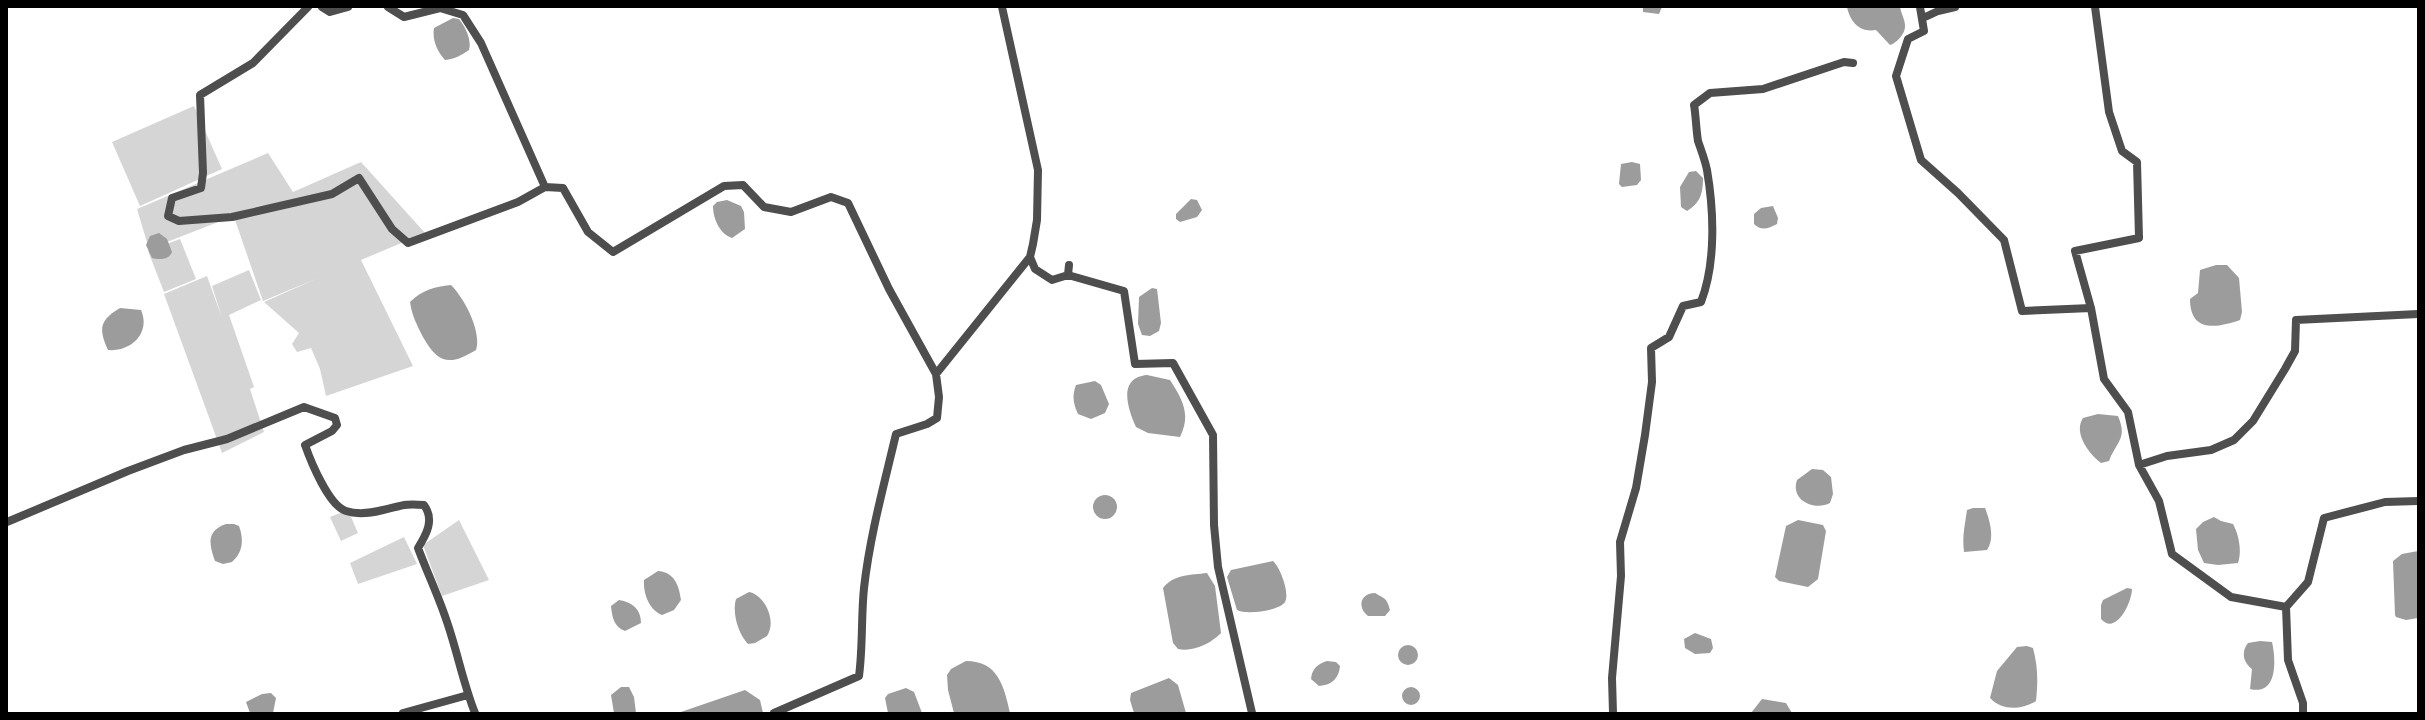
<svg xmlns="http://www.w3.org/2000/svg" width="2425" height="720" font-family="Roboto,sans-serif">
<style>
.green{fill:#d5d5d5}
.water{fill:#9c9c9c}
.lines{fill:none;stroke-linecap:round;stroke-linejoin:round}
.street{stroke:#4e4e4e;stroke-width:8}
</style>
<rect width="100%" height="100%" fill="#fff"/>
<!-- green -->
<path class="green" d="M194,106l28,63 -82,37 -28,-64z
M268,153l25,39 68,-30 64,71 -64,27 52,106 -87,30 -6,-27 -9,-21 -14,4 -5,-8 7,-11 -35,-31 54,-24 -55,23 -29,-84 33,-14 -118,46 -12,-40z
M180,239l16,40 -32,13 -16,-41z
M249,270l12,30 -32,15 25,72 -4,2 14,43 -42,21 -58,-159 43,-18 15,42 -10,-32z
M348,510l10,23 -17,8 -11,-24z
M459,520l30,60 -47,16 -19,-51z
M404,537l13,27 -59,20 -8,-21z"/>
<!-- water -->
<path class="water" d="M1643,7h19l-3,7 -16,-2z
M1847,7h53c1,6 5,13 5,18 1,8 -8,18 -15,20l-14,-15c-16,3 -26,-8 -29,-23z
M453,18l6,1c6,7 13,21 10,31 -7,5 -14,9 -24,10 -8,-9 -13,-20 -11,-32z
M1632,162l8,2 1,16 -4,5 -15,2 -3,-3 2,-20z
M1696,171l7,7c0,16 -3,25 -16,33l-6,-4 -1,-20 9,-15z
M1191,199l6,1 5,10 -5,7 -17,5 -4,-3v-5z
M727,200l14,6 3,6 1,17 -13,9c-12,-4 -19,-19 -19,-32l4,-4z
M1773,206l5,12 -1,6c-9,5 -16,7 -23,0v-10l7,-6z
M159,233l8,6 5,13c-3,8 -13,8 -20,6l-6,-13 4,-9z
M2216,265h11l12,13 3,34 -2,8c-23,8 -50,13 -50,-21l8,-6 2,-23z
M451,285c13,13 31,46 25,65 -26,16 -38,14 -53,-13 -6,-12 -11,-21 -13,-35 12,-12 24,-15 41,-17z
M1152,288l5,1 4,34 -2,8 -9,5 -8,-1 -4,-11 1,-27z
M120,308l21,2c10,23 -10,42 -33,40 -10,-22 -8,-30 12,-42z
M1147,375l23,5c13,20 21,35 10,57l-32,-4 -12,-6c-9,-20 -18,-49 11,-52z
M1095,381l6,4 8,19 -4,9 -14,6 -13,-5c-5,-11 -6,-18 -2,-29z
M2098,414l20,2c10,23 -2,26 -9,45l-8,2c-12,-9 -28,-30 -18,-45z
M1812,469l11,1 8,7 2,17 -3,9c-16,8 -40,-3 -33,-23z
M1093 507a12 12 0 1 1 24 0a12 12 0 1 1-24 0Z
M1973,508h12c5,13 10,30 2,42l-23,2c-2,-16 1,-27 3,-42z
M2214,517l7,4 12,3c6,11 9,27 5,39l-20,2 -14,-2 -6,-13 -2,-21 7,-7z
M1798,520l25,5 3,6 -8,48 -10,8 -29,-6 -4,-4 11,-51z
M226,524h8l5,2c5,14 4,26 -7,36l-9,2 -8,-3c-6,-17 -9,-30 11,-37z
M2418,551v67l-12,2 -10,-3 -1,-2 -2,-54 9,-7z
M1273,561c7,6 17,32 12,41 -6,9 -39,13 -48,8l-10,-33 4,-7z
M658,571c16,1 21,14 23,29l-7,10 -12,5c-13,-5 -19,-22 -18,-35z
M1207,573l8,13 6,47c-11,11 -27,19 -43,16l-5,-6 -10,-55c11,-14 28,-13 44,-15z
M2127,588l5,1c0,13 -16,47 -31,30v-14l2,-5z
M749,592c16,3 28,29 18,44l-12,7 -7,1c-10,-11 -16,-31 -12,-45z
M1375,593c10,6 12,5 15,17l-5,6h-17c-11,-8 -8,-23 7,-23z
M619,600c13,2 22,9 22,23l-16,8c-11,-4 -13,-14 -14,-25z
M1695,633l16,6 2,9 -3,5 -15,1 -10,-6 -1,-9z
M2260,641l12,1c4,17 6,54 -22,47l2,-20c-9,-7 -11,-17 -4,-26z
M1398 655a10 10 0 1 1 20 0a10 10 0 1 1-20 0Z
M2027,646l6,2c5,19 5,34 3,53 -14,9 -34,10 -46,-3l7,-27 20,-24z
M966,661c32,0 38,25 44,52h-56l-6,-23 -1,-15 4,-6z
M1327,661l9,1 4,4c-1,12 -8,19 -21,20l-8,-7c1,-10 6,-15 16,-18z
M1169,678l9,7 8,28h-52l-4,-13 1,-7z
M1402 696a9 9 0 1 1 18 0a9 9 0 1 1-18 0Z
M621,687h8l5,10 2,16h-22l-3,-18z
M906,688l8,4 8,21h-34l-3,-15 3,-4z
M745,690l15,10 3,13h-85z
M271,693l5,5 -3,15h-23l-4,-11 16,-8z
M1762,699l24,4 6,10h-41z"/>
<g class="lines">
<!-- street -->
<path class="street" d="M308,7l-55,56 -53,32 3,78 -2,15 -29,10 -4,18 11,5 53,-4 100,-23 27,-16 33,51 16,14 110,-41 27,-15 -64,-144 -18,-28 -23,-7 -36,9 -16,-10
M322,7l8,5 18,-5
M1920,7l4,24 -16,8 -12,37 25,84 37,33 46,47 18,71 69,-3
M2095,7l14,105 13,39 15,11 2,76 -64,13 16,57 13,71 24,33 11,53 20,36 13,53 59,43 55,10 2,53 15,43v10
M1923,18l15,-7 17,-4
M545,187l18,1 25,44 25,20 111,-66 19,-1 21,22 27,5 40,-15 17,6 41,86 47,85
M1030,257l5,12 17,11 16,-5 1,-10
M1068,275l56,16 11,73 38,-1 40,72 1,90 4,42 34,146
M2139,465l28,-9 44,-6 23,-10 19,-19 32,-52 10,-18 1,-31 122,-6
M7,522l121,-51 56,-21 43,-11 77,-32 31,11 2,7 -5,6 -27,14c6,17 24,61 41,66 12,4 25,2 37,-1 18,-4 21,-7 41,-5 11,15 2,30 -6,43 9,24 20,47 28,71 11,31 17,64 29,94
M2286,607l22,-25 16,-64 61,-16 33,-1
M403,713l65,-18
M774,713l85,-37c4,-30 2,-59 5,-88 6,-53 20,-103 32,-154l31,-10 10,-6 2,-21 -3,-23 94,-117 3,-13 4,-24 1,-50 -36,-163
M1613,713l-1,-35 9,-102 -1,-34 16,-54 9,-53 7,-53 -1,-34 18,-11 14,-31 18,-4c15,-39 13,-91 6,-132 -2,-10 -6,-20 -9,-29 -2,-12 -2,-25 -4,-36l16,-12 53,-4 81,-27 9,1"/>
</g>
<!-- border -->
<rect width="2425" height="720" fill="none" stroke="#000000" stroke-width="16"/>
</svg>
